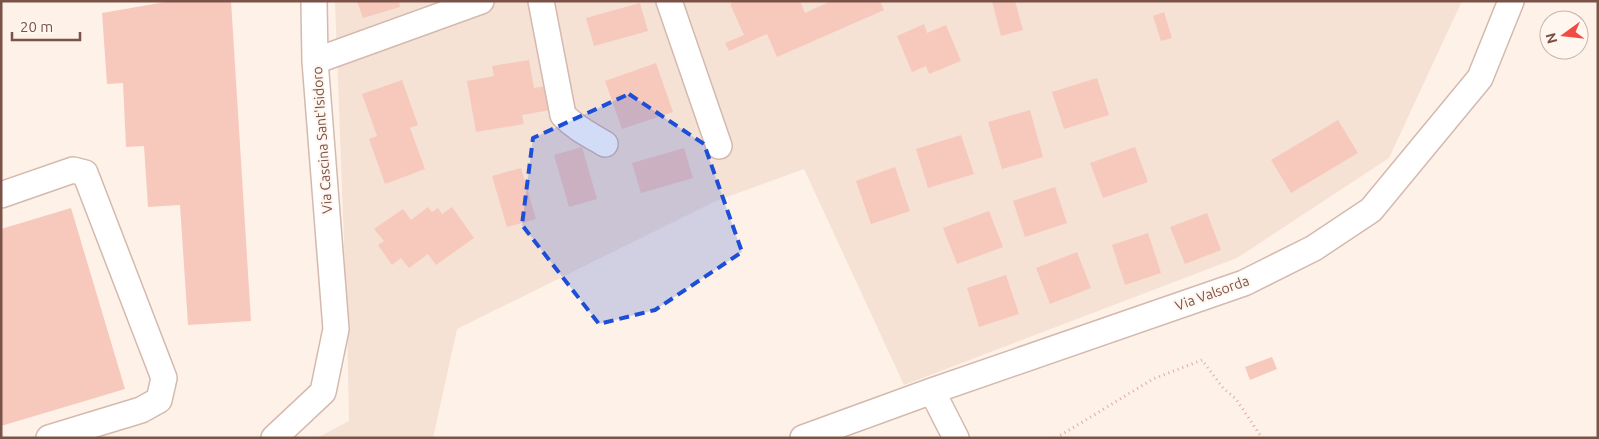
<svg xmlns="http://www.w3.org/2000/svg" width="1599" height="439" font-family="Ubuntu,sans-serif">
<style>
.residential{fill:#f6e1d5}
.building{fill:#f6c9bc}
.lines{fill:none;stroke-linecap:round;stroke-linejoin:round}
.minor-casing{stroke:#d4b9ae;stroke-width:28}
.path{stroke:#dcac9e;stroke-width:3;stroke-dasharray:1 4;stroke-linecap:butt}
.minor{stroke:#fff;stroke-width:25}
.marked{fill:#1d4ed8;fill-opacity:0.2;stroke:#1d4ed8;stroke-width:4;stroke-dasharray:10 6;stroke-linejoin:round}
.labels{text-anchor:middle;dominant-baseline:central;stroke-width:4;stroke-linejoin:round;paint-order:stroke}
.street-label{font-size:14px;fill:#7b5248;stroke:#fff6ef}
</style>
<rect width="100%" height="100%" fill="#fef1e7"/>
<!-- residential -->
<path class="residential" d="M335,1h1127l-73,157 -152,100 -333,127 -100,-216 -88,32 -259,128 -24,109h-116l32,-17 -2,-99z"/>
<!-- building -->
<path class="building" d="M171,1h60l20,320 -63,4 -8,-120 -32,2 -4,-61 -18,1 -3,-64 -16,1 -5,-71z
M357,1h42l1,6 -37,11z
M735,1h65l5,12 26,-12h49l4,9 -107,47 -10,-23 -38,17 -4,-8 19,-8 -14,-31z
M992,1h23l8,29 -22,6z
M640,3l8,28 -54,15 -8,-28z
M1164,12l8,26 -11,3 -8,-25z
M924,24l3,9 19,-8 15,36 -32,13 -3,-8 -14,6 -15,-36z
M529,60l5,28 17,-3 5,24 -34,6 2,9 -48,8 -9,-51 27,-5 -2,-10z
M656,63l17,49 -51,17 -17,-48z
M1097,78l12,37 -45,14 -12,-37z
M402,80l16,45 -8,3 15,41 -40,15 -16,-45 8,-3 -15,-42z
M1030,110l13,47 -41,12 -14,-47z
M1338,120l20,33 -67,40 -20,-33z
M961,135l13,39 -46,14 -12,-39z
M582,147l15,52 -28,8 -15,-52z
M1135,147l13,35 -45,16 -13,-35z
M684,148l9,30 -52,15 -9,-30z
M895,167l15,44 -39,13 -15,-43z
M521,168l15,51 -29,8 -15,-51z
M1055,187l12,36 -42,14 -12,-36z
M428,207l4,5 6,-4 4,6 10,-7 22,31 -38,27 -8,-11 -19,14 -8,-10 -9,7 -14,-20 6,-4 -10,-12 29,-20 8,11z
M71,208l54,181 -124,37v-197z
M989,211l14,36 -46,17 -14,-36z
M1207,213l14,37 -36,14 -15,-37z
M1148,233l13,40 -36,12 -13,-40z
M1077,252l14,36 -41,16 -14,-36z
M1006,275l13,39 -40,13 -12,-39z
M1272,357l5,12 -27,11 -5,-13z"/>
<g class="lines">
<!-- minor casing -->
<g class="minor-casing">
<path id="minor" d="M541,1l22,114c12,13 27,20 42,29
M669,1l50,145
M315,61l166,-60
M1,195l72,-25 12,3 79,205 -5,22 -18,10 -92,28
M932,391l24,47
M274,438l49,-46 13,-63 -21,-268 -1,-60
M803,438l129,-47 312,-108 70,-35 57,-38 109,-132 31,-77"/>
</g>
<!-- path -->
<path class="path" d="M1056,438l97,-59 49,-19 21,28 13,11 26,39"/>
<!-- minor -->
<use href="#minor" class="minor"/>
</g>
<!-- marked area -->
<path class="marked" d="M629,94l75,50 38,108 -87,58 -56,14 -77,-99 11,-87z"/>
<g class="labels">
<!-- street labels -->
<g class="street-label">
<text transform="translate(322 140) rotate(-94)">Via Cascina Sant'Isidoro</text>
<text transform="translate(1212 293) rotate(-20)">Via Valsorda</text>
</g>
</g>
<!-- border -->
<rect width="1599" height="439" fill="none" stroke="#7b5248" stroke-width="5"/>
<!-- north arrow -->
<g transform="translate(1564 35) rotate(255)"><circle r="24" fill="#fff6ef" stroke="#cab4ac"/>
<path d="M0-4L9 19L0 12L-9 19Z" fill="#f14c43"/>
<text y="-8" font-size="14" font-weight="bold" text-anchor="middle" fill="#7b5248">N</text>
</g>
<!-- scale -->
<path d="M12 32v8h68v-8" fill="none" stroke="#7b5248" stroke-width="2.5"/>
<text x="20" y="32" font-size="15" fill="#7b5248" stroke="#fff6ef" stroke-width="4" paint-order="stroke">20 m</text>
</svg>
